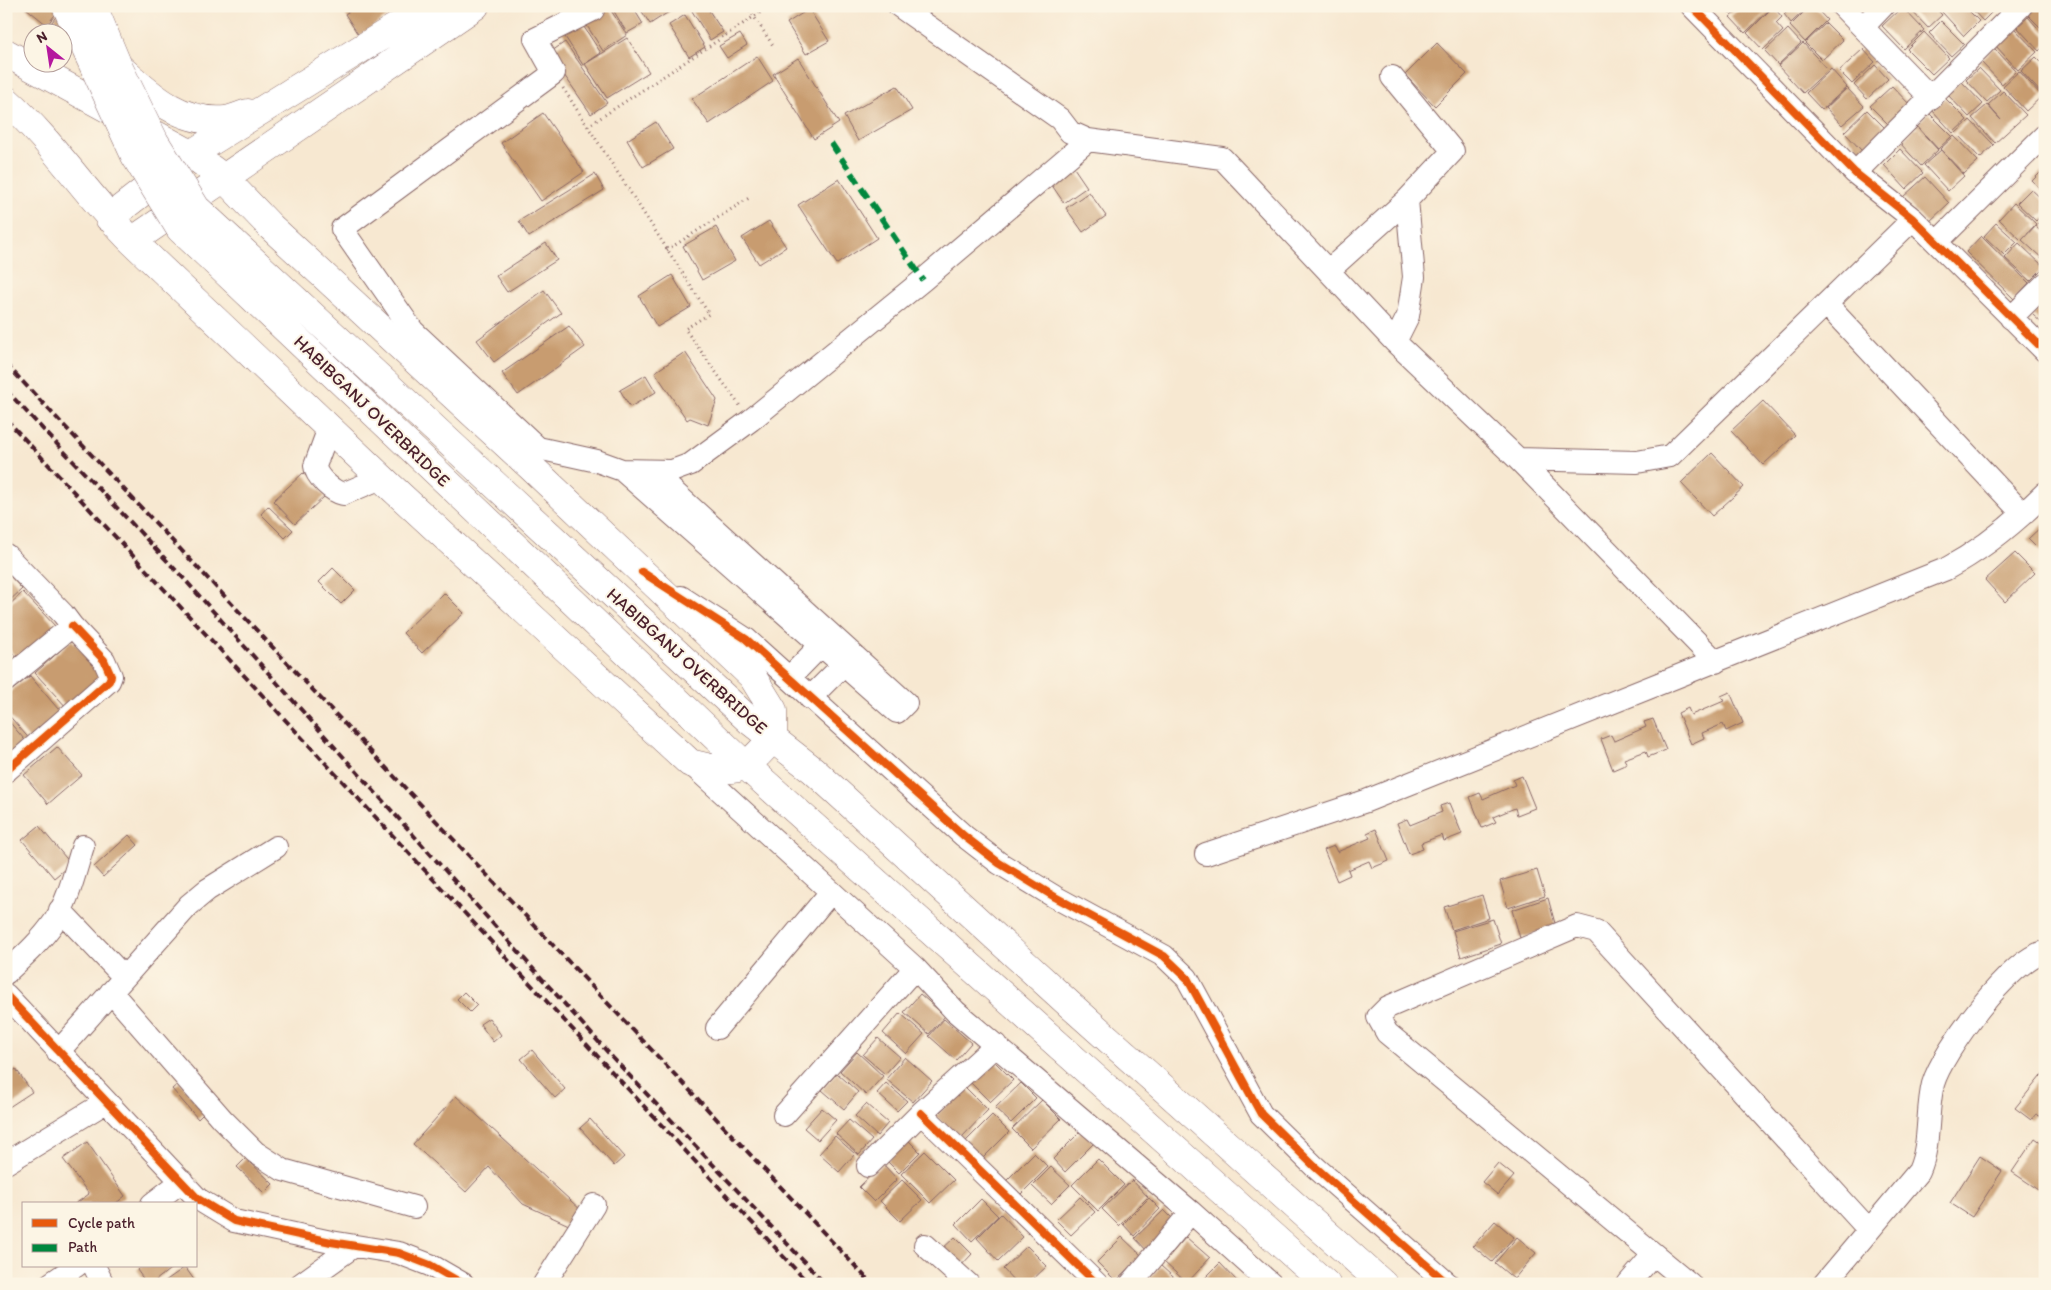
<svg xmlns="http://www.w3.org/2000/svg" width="2051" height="1290" font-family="Itim,sans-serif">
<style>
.building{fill:#c89c6f}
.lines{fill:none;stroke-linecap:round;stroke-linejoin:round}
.minor-casing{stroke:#876565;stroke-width:24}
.major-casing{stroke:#876565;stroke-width:29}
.path{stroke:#876565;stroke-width:3;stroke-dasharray:1 4;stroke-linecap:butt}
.minor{stroke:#fff;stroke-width:22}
.major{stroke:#fff;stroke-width:28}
.rail{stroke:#4a1f2b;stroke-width:4;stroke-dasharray:8 4;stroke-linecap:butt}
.major-bridge-casing{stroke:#876565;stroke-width:29;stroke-linecap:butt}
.major-bridge{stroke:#fff;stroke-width:28}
.quiet{stroke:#00873e;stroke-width:6;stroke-dasharray:12 6;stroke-linecap:butt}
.cycleway-casing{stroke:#fcf5e5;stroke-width:11}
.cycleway{stroke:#e8590c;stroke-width:8}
.labels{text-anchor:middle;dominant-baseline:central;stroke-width:4;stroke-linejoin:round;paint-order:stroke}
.street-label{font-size:18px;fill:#4a1f2b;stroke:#fcf5e5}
</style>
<rect width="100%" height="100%" fill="#fcf5e5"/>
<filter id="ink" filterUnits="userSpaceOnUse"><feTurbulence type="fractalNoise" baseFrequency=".02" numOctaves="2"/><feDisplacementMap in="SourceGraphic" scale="10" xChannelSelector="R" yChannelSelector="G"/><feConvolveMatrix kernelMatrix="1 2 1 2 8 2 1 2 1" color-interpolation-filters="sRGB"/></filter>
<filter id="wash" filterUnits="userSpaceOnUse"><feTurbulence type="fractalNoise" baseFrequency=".0096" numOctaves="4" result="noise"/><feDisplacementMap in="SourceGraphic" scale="20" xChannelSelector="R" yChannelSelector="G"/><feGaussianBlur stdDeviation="1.12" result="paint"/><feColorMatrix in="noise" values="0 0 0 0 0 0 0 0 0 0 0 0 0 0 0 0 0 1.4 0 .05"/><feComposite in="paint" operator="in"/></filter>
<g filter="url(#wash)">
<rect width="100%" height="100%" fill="#f7e8d1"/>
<g id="blocks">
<!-- building -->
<path class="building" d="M27,6h35l-15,19 -21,-17z
M64,6l21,3 -23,29v-6h-5l-8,-6z
M357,6h26l6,9 -30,21 -14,-22z
M608,6l19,29 -24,16 -19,-30z
M615,6h17l11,18 -16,9 -15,-25z
M648,6h30l-28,18 -9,-14z
M700,6h6l17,26 -13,8 -18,-29z
M1723,6h15l-8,8z
M1742,6h27l2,2 -26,25 -15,-16z
M1774,6h8l-5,5 5,6 -6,6 7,8 -20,19 -16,-17z
M1783,6h26l-18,17 -7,-9 3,-3z
M1810,6h4l13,14 -22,22 -15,-16z
M1907,6h27l8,9 -14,13z
M1948,6h16l15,15 -15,15 -22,-24z
M1969,6h26l1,2 -13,13z
M2037,6h8v26l-17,-17z
M1902,7l22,23 -20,19 -22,-23z
M809,9l20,32 -23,13 -19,-31z
M685,15l20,32 -16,10 -20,-32z
M2028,17l17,19v9l-6,6 -22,-24z
M580,21l21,32 -18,12 -21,-33z
M1941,21l23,23 -13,12 -22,-23z
M1826,23l17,17 -21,20 -17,-17z
M2014,28l23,24 -19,18 -23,-25z
M1788,29l13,14 -23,22 -13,-14z
M1924,32l25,26 -17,16 -25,-25z
M740,34l7,11 -20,13 -8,-12z
M627,38l22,34 -42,26 -22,-34z
M565,42l42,61 -16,11 -42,-61z
M1437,43l30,31 -32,32 -30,-31z
M1803,43l25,27 -25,23 -25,-27z
M1994,48l22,23 -14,13 -22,-23z
M1863,49l12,13 -23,22 -13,-13z
M757,56l16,25 -64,43 -17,-25z
M2036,57l9,9v27l-2,2 -22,-24z
M798,58l41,65 -25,16 -41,-65z
M1875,65l13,14 -21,20 -13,-14z
M1979,68l21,22 -13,12 -21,-22z
M1831,69l16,18 -25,23 -16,-17z
M2019,71l23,25 -16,15 -23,-25z
M1961,81l22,23 -14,13 -22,-23z
M897,86l15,24 -54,31 -14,-25z
M1892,86l18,19 -22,19 -18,-18z
M1847,88l17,18 -22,19 -16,-17z
M2003,91l23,24 -31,28 -23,-25 15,-13 14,15 -13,-15z
M1945,98l22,22 -14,13 -21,-23z
M1867,110l19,19 -24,22 -18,-19z
M543,113l41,59 -43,29 -40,-58z
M1929,113l23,23 -14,13 -22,-24z
M1970,120l24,25 -14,13 -24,-25z
M656,122l17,27 -30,18 -16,-27z
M1917,127l21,23 -17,16 -21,-23z
M1954,136l24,25 -14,13 -24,-25z
M1900,149l23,24 -17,16 -22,-24z
M1941,150l23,26 -16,15 -24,-26z
M1070,162l17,25 -23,16 -17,-25z
M2043,170l2,2v21l-13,-12z
M595,174l9,16 -75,47 -10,-16z
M1925,177l24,26 -22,21 -24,-27z
M839,179l38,59 -40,26 -39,-59z
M2031,189l14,13v9l-9,10 -19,-18z
M1089,192l17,24 -23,16 -17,-24z
M2014,203l22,21 -15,16 -22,-21z
M2045,216v15l-8,-7z
M769,221l17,26 -27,17 -17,-26z
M1996,223l21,19 -13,13 -20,-19z
M2035,226l10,9v26l-23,-21z
M716,227l19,34 -33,19 -19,-34z
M1981,236l48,47 -15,16 -48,-47z
M546,243l11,17 -50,32 -11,-16z
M2019,243l25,24 -14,14 -25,-23z
M672,275l19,32 -34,20 -18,-31z
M544,290l17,23 -67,49 -17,-22z
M2045,303v23l-12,-11z
M569,326l16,21 -67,48 -16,-22z
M685,352l32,48 -9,25 -18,-7 -3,2 -32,-48z
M646,375l10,17 -26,15 -10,-17z
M1763,401l32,34 -32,30 -32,-34z
M1712,453l32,34 -32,29 -31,-33z
M303,473l22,23 -30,28 -22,-23z
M268,506l25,24 -8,8 -24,-24z
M2045,523v33l-17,-17z
M2015,553l20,20 -30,29 -20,-22z
M333,568l22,22 -14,14 -22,-22z
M6,572l16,17 -16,15z
M23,592l34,36 -36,34 -15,-16v-38z
M444,593l20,20 -42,40 -19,-20z
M72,640l32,36 -36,33 -33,-36z
M30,676l34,40 -32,26 -26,-30v-17z
M1730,692l13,31 -17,8 -3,-7 -21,9 2,5 -13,6 -13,-31 10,-5 3,7 33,-14 -3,-5z
M6,718l24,28 -24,21z
M1653,719l13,31 -18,7 -2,-6 -22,8 3,5 -14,6 -12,-31 10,-4 3,6 32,-14 -2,-5z
M57,747l25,28 -34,29 -24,-29z
M1522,776l13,32 -18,7 -2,-7 -22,9 3,5 -14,6 -12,-31 10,-4 3,6 32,-14 -2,-5z
M1449,803l13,31 -18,7 -2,-6 -21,8 2,6 -14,5 -12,-31 10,-4 3,6 32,-13 -2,-6z
M39,826l32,38 -17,14 -32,-38z
M1376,829l13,32 -17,7 -3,-7 -21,9 2,5 -13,6 -13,-31 10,-4 3,6 33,-14 -3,-5z
M129,835l9,10 -35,32 -9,-10z
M1537,870l8,26 -37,12 -8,-27z
M1482,895l7,23 -37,12 -8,-23z
M1548,898l8,29 -36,11 -8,-28z
M1493,919l8,25 -40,13 -8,-26z
M464,992l13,13 -7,7 -13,-13z
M920,994l25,22 -16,18 -25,-22z
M900,1013l24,21 -18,20 -23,-21z
M489,1018l12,17 -8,7 -13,-18z
M944,1019l27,24 -15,17 -27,-24z
M878,1038l22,19 -15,17 -22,-19z
M532,1050l33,39 -10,9 -34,-39z
M857,1052l26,24 -17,19 -26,-24z
M905,1057l27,24 -19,21 -27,-23z
M990,1057l23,23 -23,22 -23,-23z
M16,1069l16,23 -26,17v-33z
M2045,1071v45l-2,2 -7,-4 -5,6 -16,-12z
M837,1073l21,19 -14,17 -22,-19z
M180,1082l25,30 -7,7 -26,-30z
M886,1083l21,18 -10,10 -20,-18z
M1021,1083l15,15 -25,25 -16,-15z
M965,1087l23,23 -29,30 -23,-24z
M456,1096l126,115 -11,15 -48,-22 -34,-37 -23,25 -53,-48z
M1042,1100l19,19 -30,29 -19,-19z
M866,1104l22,19 -11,13 -22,-20z
M822,1108l14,12 -18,20 -14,-12z
M992,1115l17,17 -29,29 -17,-17z
M590,1119l34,38 -10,9 -34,-38z
M849,1120l23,20 -13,15 -23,-21z
M1082,1130l12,13 -29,29 -12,-13z
M835,1136l20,18 -16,18 -20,-18z
M2035,1138l10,7v49l-33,-22z
M908,1140l12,12 -21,21 -12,-12z
M87,1142l38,54 -10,8h-40l14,-10 -26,-35z
M925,1151l29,29 -24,23 -29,-29z
M1034,1153l14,14 -28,28 -14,-14z
M1980,1156l22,15 -30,46 -22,-14z
M246,1158l27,26 -9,9 -27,-26z
M1098,1159l26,26 -26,26 -26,-26z
M1498,1163l16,13 -16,19 -16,-13z
M883,1164l14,15 -23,23 -15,-15z
M1051,1167l19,18 -19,19 -19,-18z
M902,1180l20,20 -22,21 -20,-20z
M1132,1180l16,17 -29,29 -17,-17z
M1080,1197l15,15 -24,23 -15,-15z
M1149,1198l11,11 -26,27 -11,-12z
M981,1199l17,17 -26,25 -16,-17z
M1164,1210l13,13 -29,29 -13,-14z
M1001,1214l22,23 -25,24 -21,-23z
M1495,1221l19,16 -22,25 -19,-16z
M955,1237l17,17 -14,15 -18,-18z
M1122,1237l20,19 -26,25 -19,-19z
M1186,1237l24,21 -23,25 -23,-21z
M1517,1237l19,16 -22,26 -19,-16z
M1027,1246l20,20 -19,18h-11l-14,-15z
M1220,1263l17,18 -3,3h-35z
M141,1266h33l-23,18h-4l-10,-14z
M1161,1266l20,18h-37z
M185,1267l12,17h-36z"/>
</g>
</g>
<g filter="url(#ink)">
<use href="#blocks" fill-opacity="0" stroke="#876565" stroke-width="1"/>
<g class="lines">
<!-- minor casing -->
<g class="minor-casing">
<path id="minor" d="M899,6l161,113 10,13 18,8 134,18 173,184 123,117 198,203
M1692,6l163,167 58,46 132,132
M1842,6l89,92
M593,10l-58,29 19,34 -212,156 71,102 125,117 59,13 25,9 50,1 19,-7 60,-44 172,-140 165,-140
M1863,27l20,-21
M1855,173l166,-167
M1937,242l108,-107
M1328,271l79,-71 46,-49 -61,-74
M1827,305l196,209
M2011,318l34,-34
M1395,342l13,-26 6,-39 -7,-77
M329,428l-14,38c1,11 17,25 28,28l38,-16
M1518,459l119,3 33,-6 243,-237
M622,470l275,242 9,-9 -254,-231
M6,555l57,59 9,12 -66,54
M681,597l65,42 218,197 35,27 56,34 109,59 23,22 74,136 53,52 134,118
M789,678l41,-42
M810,698l43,-43
M690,763l225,205 40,43 236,201 80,72
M6,771l103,-90 2,-5 -7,-16 -32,-34
M1206,854l160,-53 580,-232c37,-20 69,-46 99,-76
M60,910l64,67
M6,973c17,-16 35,-32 48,-51 15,-22 21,-51 29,-76
M111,992l111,127 33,33 28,18 131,37
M6,995l192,204 36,22 97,21 68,11 31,12 33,19
M717,1028l114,-136
M58,1052l131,-147 18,-15 69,-43
M921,1113l176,171
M784,1115l131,-147
M6,1163l100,-61
M868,1166l53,-53 75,-68
M152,1204l30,-23
M925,1245l43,39
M94,1266l9,18
M50,1284l26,-18
M301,1284l53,-38
M544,1284l50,-79
M1131,1284l60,-72
M1628,1284l26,-30
M1690,1284l-303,-251 -9,-16 10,-10 189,-81 19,5 273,299
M1824,1284l95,-113c12,-27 7,-59 14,-87 9,-32 78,-126 112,-132"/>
</g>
<!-- major casing -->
<g class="major-casing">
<path id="major" d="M6,53l185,101 33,24 47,49 261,241 220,208 21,34v28c-8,8 -18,22 -28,27 -16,9 -39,2 -55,-2l-301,-278 -257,-244c-45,-45 -79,-99 -126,-141
M119,67c31,28 61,57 107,53 7,-1 15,-5 22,-7
M109,218l82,-64 239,-148
M132,241l343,-235
M232,241l518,480 63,49 256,234 314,280
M212,259l533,506 581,519"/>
</g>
<!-- path -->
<path class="path" d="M747,6l27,41
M563,88l146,226 -24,15 55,77
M588,126l182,-120
M667,250l82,-52"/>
<!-- minor -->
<use href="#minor" class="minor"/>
<!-- major -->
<use href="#major" class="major"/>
<!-- rail -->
<path class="rail" d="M6,364l866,920
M6,390l180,191 427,477 212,226
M6,419l803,865"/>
<!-- major-bridge casing -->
<g class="major-bridge-casing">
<path id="major-bridge" d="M66,6l69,150 45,73 32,30
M93,6l25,60 37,76 41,66 36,33"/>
</g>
<!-- major-bridge -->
<use href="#major-bridge" class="major-bridge"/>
<!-- quiet -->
<path class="quiet" d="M831,143l92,137"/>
<!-- cycleway casing -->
<g class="cycleway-casing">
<path id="cycleway" d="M1692,6l163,167 58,46 132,132
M642,572l104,67 218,197 35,27 56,34 109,59 23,22 74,136 53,52 134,118
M6,771l103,-90 2,-5 -7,-16 -32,-34
M6,995l192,204 36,22 97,21 68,11 31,12 33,19
M921,1113l176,171"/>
</g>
<!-- cycleway -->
<use href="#cycleway" class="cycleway"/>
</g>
</g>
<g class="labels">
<!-- street labels -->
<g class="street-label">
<text transform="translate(372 411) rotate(44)">HABIBGANJ OVERBRIDGE</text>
<text transform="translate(687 661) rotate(42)">HABIBGANJ OVERBRIDGE</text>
</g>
</g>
<!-- margin -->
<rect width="2051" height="1290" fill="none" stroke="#fcf5e5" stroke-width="25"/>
<!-- legend -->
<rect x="22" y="1202" width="175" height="65" fill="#fcf5e5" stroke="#b59f9b"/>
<rect x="32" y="1219" width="25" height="8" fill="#e8590c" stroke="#b59f9b"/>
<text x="68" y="1228" font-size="15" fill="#4a1f2b">Cycle path</text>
<rect x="32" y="1244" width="25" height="8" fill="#00873e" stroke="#b59f9b"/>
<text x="68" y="1252" font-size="15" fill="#4a1f2b">Path</text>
<!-- north arrow -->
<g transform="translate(48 48) rotate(330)"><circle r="24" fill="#fcf5e5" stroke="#b59f9b"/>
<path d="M0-4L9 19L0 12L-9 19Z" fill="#b5179e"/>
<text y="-8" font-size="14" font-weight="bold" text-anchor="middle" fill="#4a1f2b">N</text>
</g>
</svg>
